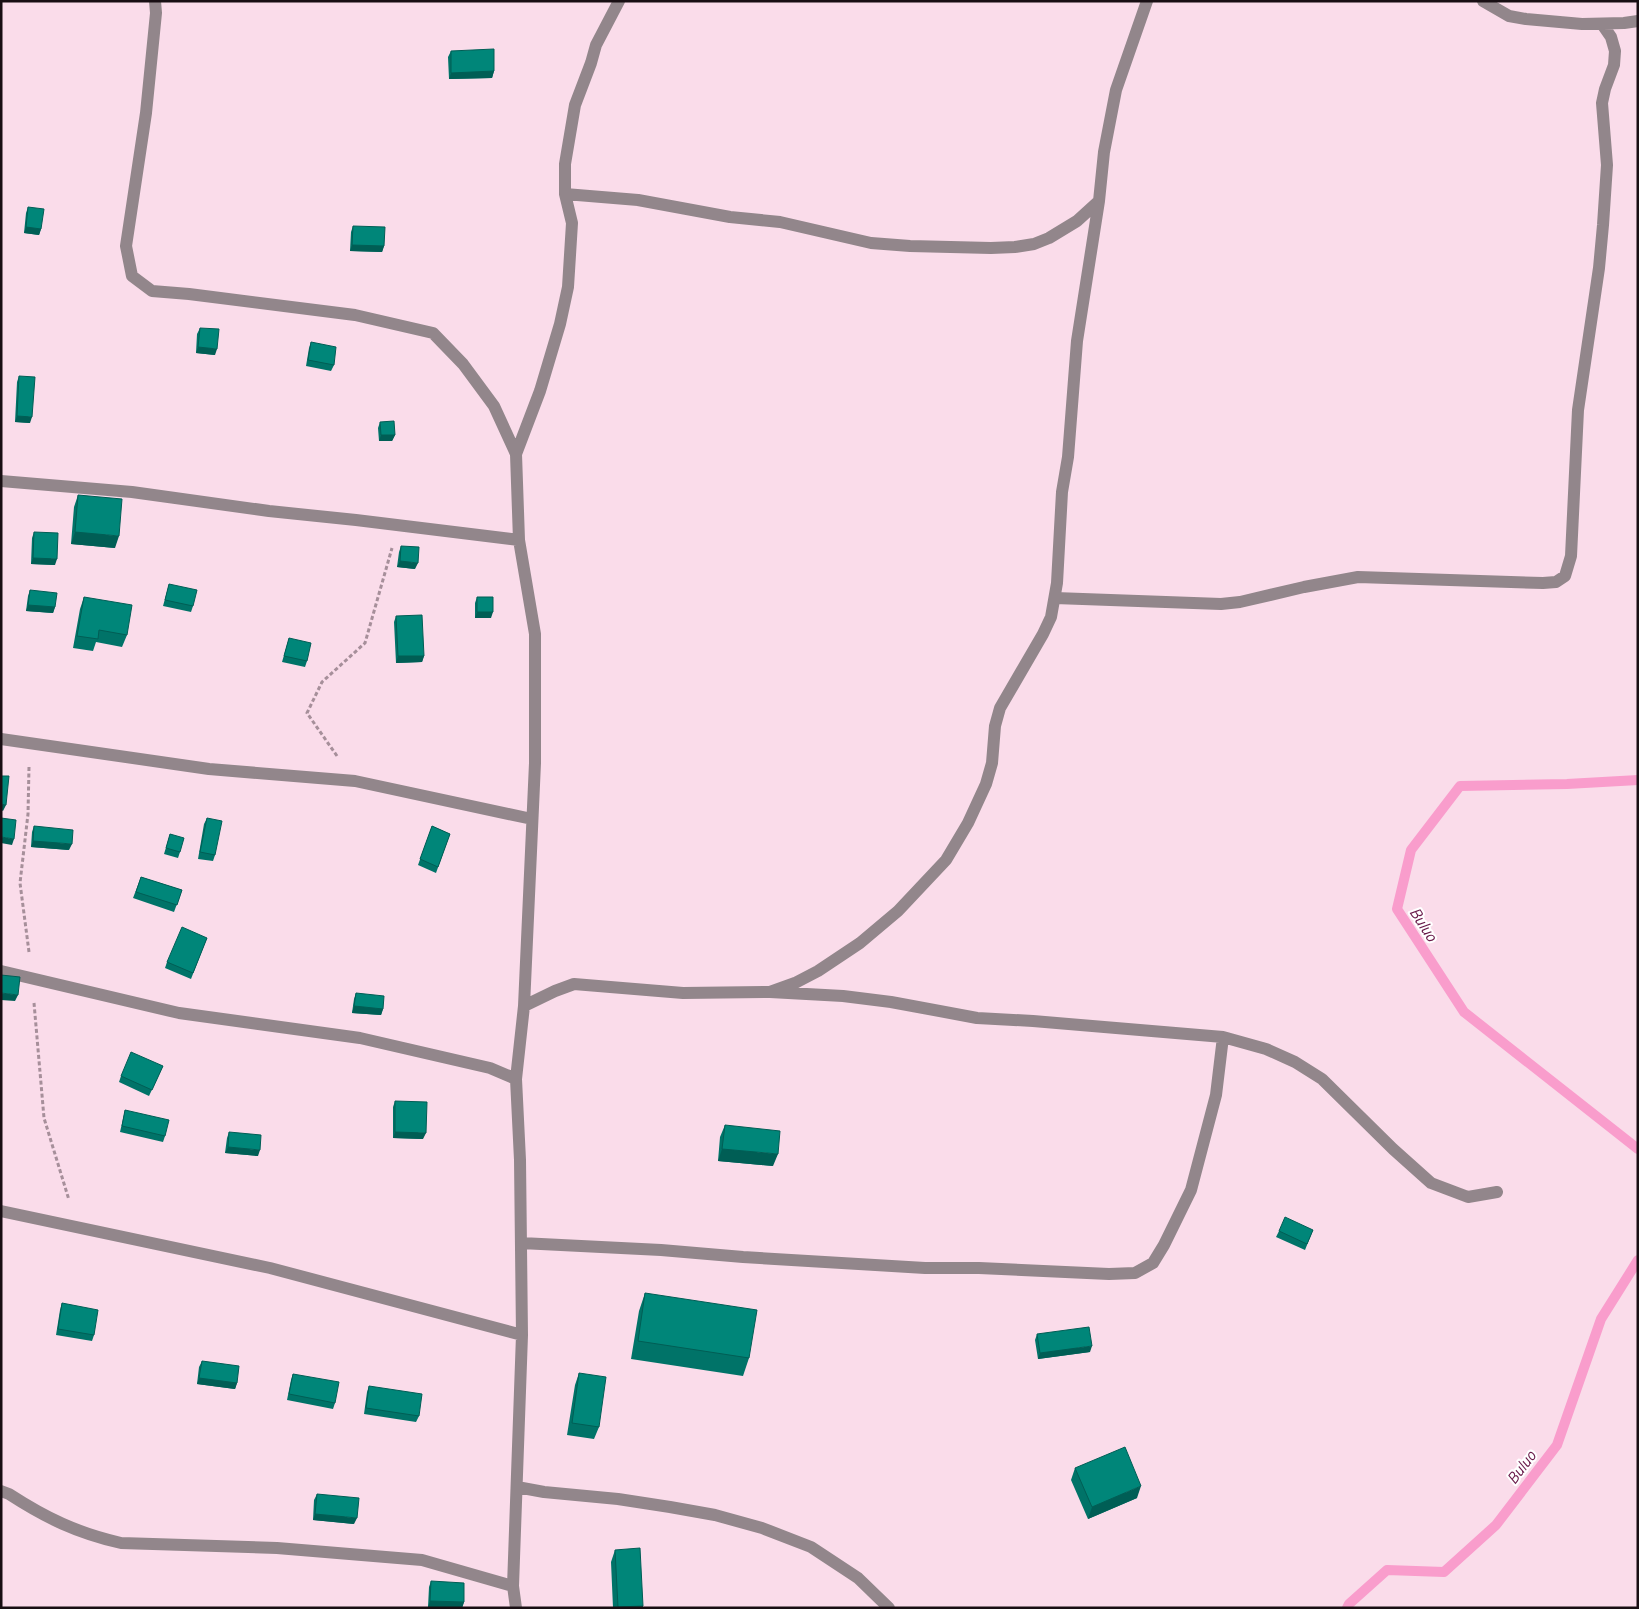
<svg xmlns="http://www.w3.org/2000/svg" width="1639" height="1609" font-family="'Titillium Web',sans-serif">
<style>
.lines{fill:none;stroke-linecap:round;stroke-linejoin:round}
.stream{stroke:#f99dcc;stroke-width:10}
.path{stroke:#a68f9a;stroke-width:3;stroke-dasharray:4 2.5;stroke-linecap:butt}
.minor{stroke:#92868b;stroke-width:12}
.wall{fill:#007368}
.shaded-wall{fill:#005e55}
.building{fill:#008679;stroke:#005e55}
.labels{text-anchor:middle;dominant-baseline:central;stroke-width:4;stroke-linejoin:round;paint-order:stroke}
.water-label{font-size:16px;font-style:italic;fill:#671848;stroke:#fff}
</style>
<rect width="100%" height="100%" fill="#fadcea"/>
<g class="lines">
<!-- stream -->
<path class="stream" d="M1638,780l-71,4 -107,2 -49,64 -14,59 67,103 174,137
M1347,1608l2,-4 38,-34 57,2 52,-47 61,-80 44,-126 37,-59"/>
<!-- path -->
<path class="path" d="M337,756l-30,-43 15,-31 43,-39 27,-95
M29,952l-9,-69 8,-69 1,-47
M34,1003l10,115 25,82"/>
<!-- minor -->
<path class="minor" d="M155,1l1,12 -10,100 -20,133 6,30 20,15 37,3 166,21 78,18 30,31 31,42 22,48 3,86 16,94v129l-11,243 -8,73 4,81 2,175 -9,251 3,22
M1483,1l26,15 17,3 56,5 42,-1 14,-2
M565,194l73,6 92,17 50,5 91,21 39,3 81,2 24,-1 19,-3 15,-6 28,-17 22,-20
M516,454l24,-63 20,-67 8,-37 4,-64 -7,-29v-30l10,-59 16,-42 5,-18 23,-44
M1,481l131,11 137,19 87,9 163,20
M1055,598l166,6 19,-2 64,-15 54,-10 185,6 13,-1 9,-6 6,-20 7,-146 21,-142 4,-43 4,-60 -5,-62 3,-14 9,-24 1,-14 -4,-14 -9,-13
M1,739l208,30 146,12 177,38
M1,971l178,42 181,25 130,30 26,11
M770,992l25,-9 23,-12 42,-28 38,-32 48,-51 22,-37 18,-39 6,-21 3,-37 5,-18 43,-74 8,-17 6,-34 5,-91 6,-35 9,-116 22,-140 5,-49 12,-62 31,-89
M524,1006l31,-15 19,-7 109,9 87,-1 73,4 48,6 86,16 56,3 190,16 43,12 29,13 27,17 71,70 38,34 37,14 29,-5
M1,1211l269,57 252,67
M521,1243l140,7 82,7 182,11h54l130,6 26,-1 18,-10 11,-18 27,-55 25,-95 7,-58
M517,1487l27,5 74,7 52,8 45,8 47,13 49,19 47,31 31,30
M1,1491l8,3c37,24 68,39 112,49l156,5 145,12 91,26"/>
</g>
<!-- wall -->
<path class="wall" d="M451,51l43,20 -2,7 -43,1 -1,-22z
M28,207l13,22 -2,6 -15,-2 2,-20z
M353,226l31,20 -2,6 -32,-1 1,-19z
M200,328l15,27 -19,-2 1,-19z
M311,342l23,23 -3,6 -25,-5 3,-18z
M19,376l11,47 -15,-1 2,-40z
M380,422l15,13 -3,6h-13l-1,-13z
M78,495l37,53 -44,-4 3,-37z
M34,532l21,33 -24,-1 1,-26z
M401,546l14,23 -18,-2 2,-15z
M169,584l24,22 -2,6 -28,-6z
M30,590l25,17 -2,6 -27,-2 2,-15z
M84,597l43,38 -5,12 -26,-5 -3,9 -20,-3 7,-39z
M477,597l14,21h-16v-15z
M396,616l28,40 -2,6 -26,1 -2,-41z
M289,638l18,23 -2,6 -23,-5z
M207,818l8,37 -2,6 -15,-2 6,-35z
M34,826l35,24 -38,-3 1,-15z
M432,826l18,8 -14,39 -18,-8z
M170,834l10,18 -2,6 -14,-4z
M141,877l41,13 -8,22 -41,-14z
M207,938l-16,41 -26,-11 2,-6z
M356,993l27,16 -2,6 -29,-2 2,-14z
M163,1066l-14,30 -30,-14 2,-6z
M395,1101l28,38 -30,-1v-31z
M125,1110l40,26 -2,6 -43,-10z
M725,1125l48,41 -55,-5 2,-24z
M229,1132l29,24 -33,-3 2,-15z
M1313,1230l-8,20 -29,-13 3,-6z
M645,1293l104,65 -6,18 -112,-17 8,-48z
M62,1303l32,32 -2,6 -36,-6 4,-25z
M1037,1334l53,18 -52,7 -3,-19z
M202,1361l35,22 -2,6 -38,-5 2,-17z
M579,1373l20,54 -5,12 -27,-4 8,-50z
M293,1374l42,29 -2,6 -46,-9 4,-20z
M369,1386l50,30 -3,6 -52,-8 3,-22z
M1075,1468l62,30 -49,21 -17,-39z
M317,1494l37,30 -41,-4 1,-20z
M615,1550l28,56v2h-30l-2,-46z
M431,1581l33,21 -2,6 -34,-1 1,-20z"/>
<!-- shaded-wall -->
<path class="shaded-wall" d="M494,71l-2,7 -43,1 2,-6z
M26,227l15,2 -2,6 -15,-2z
M352,245l32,1 -2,6 -32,-1z
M198,347l19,2 -2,6 -19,-2z
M17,416l15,1 -2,6 -15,-1z
M381,435h14l-3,6h-13z
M75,532l44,4 -4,12 -44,-4z
M33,558l24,1 -2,6 -24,-1z
M400,561l18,2 -3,6 -18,-2z
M28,605l27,2 -2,6 -27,-2z
M477,612h16l-2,6h-16z
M398,656h26l-2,6 -26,1z
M1,804l5,1 -3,6 -2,-1z
M1,837l13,2 -2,6 -11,-2z
M33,841l39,3 -3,6 -38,-3z
M1,993l17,2 -3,6 -14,-1z
M354,1006l29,3 -2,6 -29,-2z
M395,1132l31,1 -3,6 -30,-1z
M228,1147l32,3 -2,6 -33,-3z
M722,1149l56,5 -5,12 -55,-5z
M1092,1346l-2,6 -52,7 2,-6z
M199,1378l38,5 -2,6 -38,-5z
M1141,1486l-4,12 -49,21 4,-12z
M315,1514l42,4 -3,6 -41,-4z
M430,1601l34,1 -2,6 -34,-1z
M643,1606v2h-25v-1z"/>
<!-- building -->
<path class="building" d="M494,49v22l-43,2v-22z
M28,207l16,2 -3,20 -15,-2z
M353,226l32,1 -1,19 -32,-1z
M200,328l19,1 -2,20 -19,-2z
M311,342l25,5 -2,18 -26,-5z
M19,376l16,1 -3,40 -15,-1z
M394,421l1,14h-14l-1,-13z
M78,495l44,4 -3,37 -44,-4z
M34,532l24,1 -1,26 -24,-1z
M401,546l18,1 -1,16 -18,-2z
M169,584l28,6 -4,16 -28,-6z
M30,590l27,3 -2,14 -27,-2z
M84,597l48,8 -5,30 -28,-5 -1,9 -21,-3z
M477,597h16v15h-16z
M422,615l2,41h-26l-2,-40z
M289,638l22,5 -4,18 -23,-5z
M1,776h8l-3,29 -5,-1z
M1,818l15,2 -2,19 -13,-2z
M207,818l15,3 -7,34 -15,-3z
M34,826l39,4 -1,14 -39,-3z
M432,826l18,8 -12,33 -18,-8z
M170,834l14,4 -4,14 -14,-4z
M141,877l41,13 -5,15 -41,-13z
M182,927l25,11 -14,35 -26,-11z
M1,975l19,2 -2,18 -17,-2z
M356,993l28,3 -1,13 -29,-3z
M131,1052l32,14 -11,24 -31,-14z
M395,1101l32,1 -1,31 -31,-1z
M125,1110l44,10 -4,16 -43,-10z
M725,1125l55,6 -2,23 -56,-5z
M229,1132l32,3 -1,15 -32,-3z
M1285,1217l28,13 -6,14 -28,-13z
M645,1293l112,17 -8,48 -111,-17z
M62,1303l36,7 -4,25 -36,-6z
M1089,1327l3,19 -52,7 -3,-19z
M202,1361l37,5 -2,17 -38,-5z
M579,1373l27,4 -7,50 -27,-4z
M293,1374l46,8 -4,21 -46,-9z
M369,1386l53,8 -3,22 -53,-8z
M1125,1447l16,39 -49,21 -17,-39z
M317,1494l42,4 -2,20 -42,-4z
M640,1548l3,58 -25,1 -3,-57z
M431,1581l33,2v19l-34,-1z"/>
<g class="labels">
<!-- water labels -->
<g class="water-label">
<text transform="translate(1424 924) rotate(57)">Buluo</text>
<text transform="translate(1521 1467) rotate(-53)">Buluo</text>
</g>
</g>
<!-- border -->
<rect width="1639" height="1609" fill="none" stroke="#180e13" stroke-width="5"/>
</svg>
